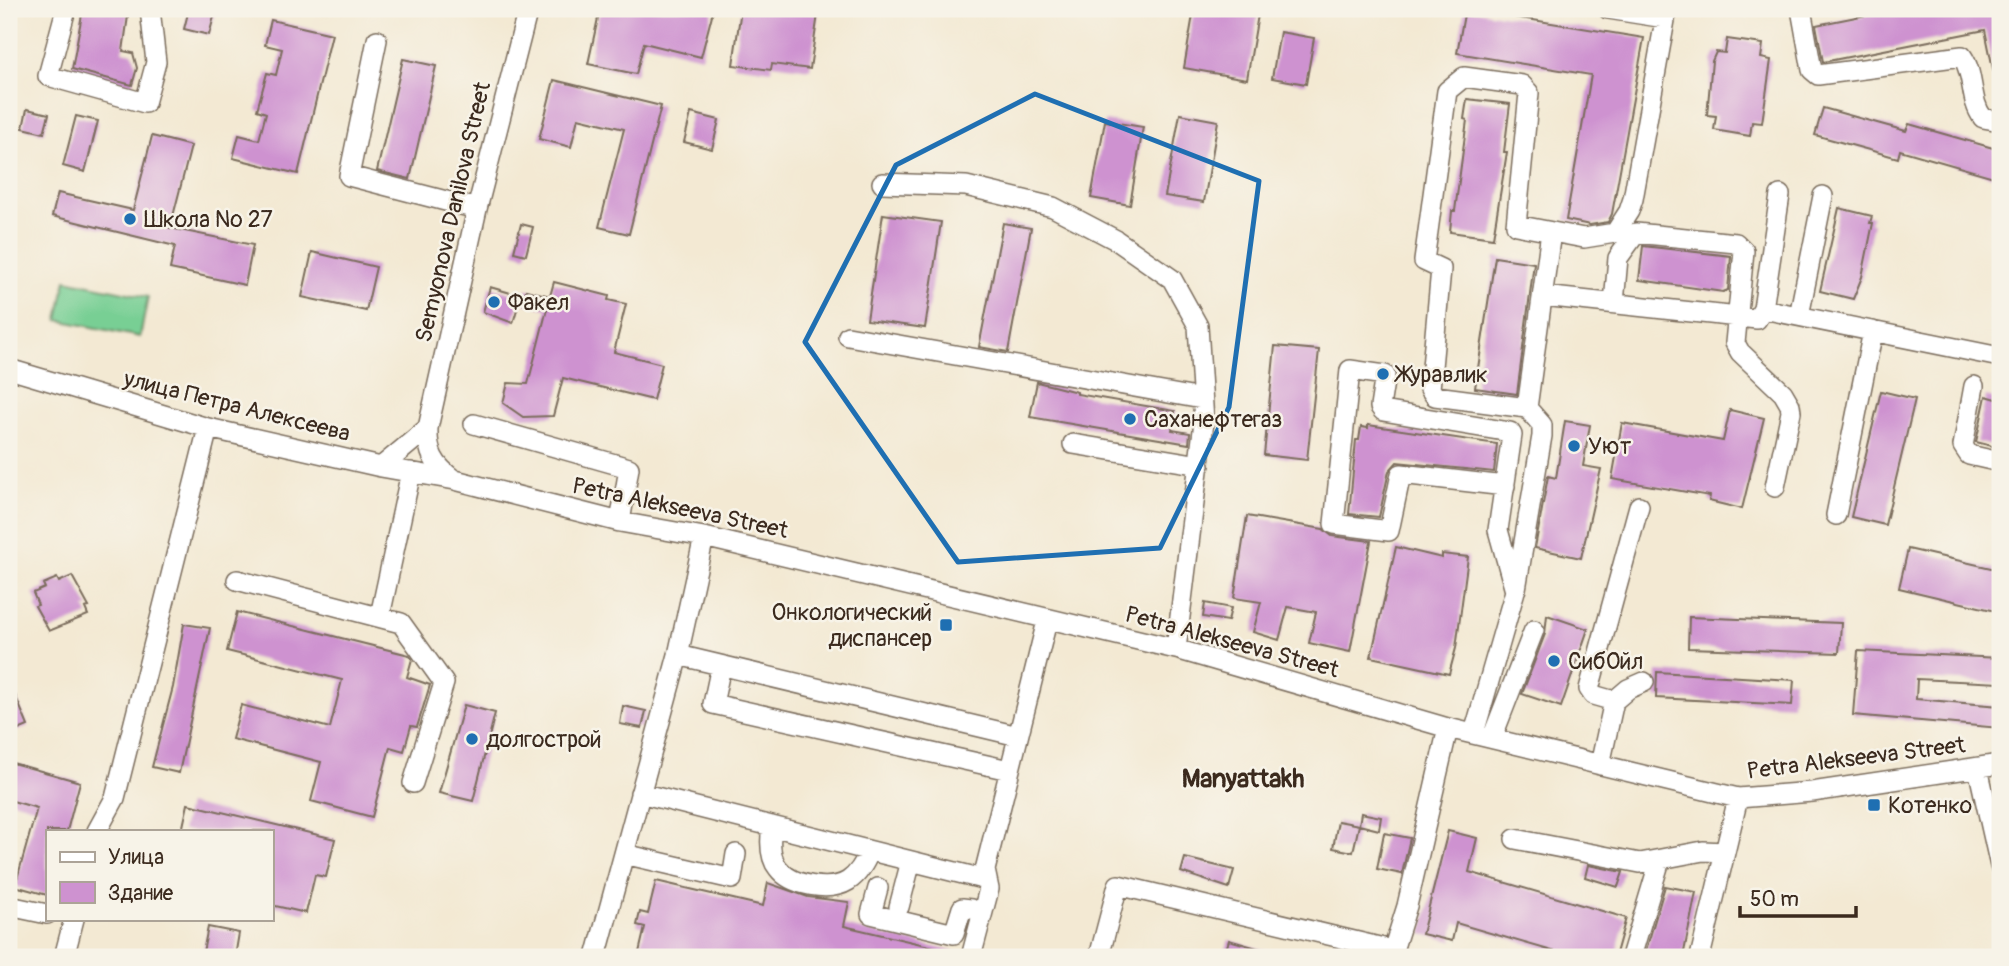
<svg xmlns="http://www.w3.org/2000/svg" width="2009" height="966" font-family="Pangolin,sans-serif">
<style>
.green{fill:#78cf94;stroke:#5a7c59;stroke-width:2}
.building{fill:#ce92d0}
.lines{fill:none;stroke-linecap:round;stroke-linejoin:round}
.minor-casing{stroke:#7b6d5d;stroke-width:22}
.minor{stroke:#fff;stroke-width:19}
.marked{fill:none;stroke:#1f6fb2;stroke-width:5;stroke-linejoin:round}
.poi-dot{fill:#1f6fb2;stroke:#f7f3e8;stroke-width:2.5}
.labels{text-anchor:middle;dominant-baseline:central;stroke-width:5;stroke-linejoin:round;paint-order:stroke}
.street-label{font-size:23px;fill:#3b2a1e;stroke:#f7f3e8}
.poi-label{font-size:23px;fill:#3b2a1e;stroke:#f7f3e8;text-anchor:start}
.quarter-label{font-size:26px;font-weight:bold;fill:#3b2a1e;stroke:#f7f3e8}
</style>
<rect width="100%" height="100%" fill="#f7f3e8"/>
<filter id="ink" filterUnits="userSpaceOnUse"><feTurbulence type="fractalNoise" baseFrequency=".0143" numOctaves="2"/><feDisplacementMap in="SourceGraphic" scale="14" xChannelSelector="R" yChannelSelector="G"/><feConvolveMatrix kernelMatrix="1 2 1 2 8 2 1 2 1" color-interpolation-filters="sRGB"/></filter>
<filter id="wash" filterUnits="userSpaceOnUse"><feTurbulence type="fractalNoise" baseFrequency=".00686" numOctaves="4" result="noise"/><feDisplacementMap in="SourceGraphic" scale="28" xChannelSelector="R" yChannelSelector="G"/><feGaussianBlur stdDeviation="1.57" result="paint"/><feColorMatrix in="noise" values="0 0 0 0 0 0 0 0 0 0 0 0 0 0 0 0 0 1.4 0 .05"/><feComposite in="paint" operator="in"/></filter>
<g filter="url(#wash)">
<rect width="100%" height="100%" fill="#f3e9d3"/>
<!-- green -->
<path class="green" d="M66,280l82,17 -8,40 -82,-17z"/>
<g id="blocks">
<!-- building -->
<path class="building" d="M83,9h46l-6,42 10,2 4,15 -5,17 -60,-16z
M189,9h27l-7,26 -25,-6z
M600,9h106l7,2 -12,46 -57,-14 -8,31 -48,-10z
M741,9h41l36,5 -8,55 -38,-5 -1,6 -38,-5z
M1194,9h65l-12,70 -63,-11z
M1465,9l179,29 -32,176 -4,8 -18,3 -24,-5 25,-145 -134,-22z
M1896,9h104v65h-6l-9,-44 -162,32 -7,-37z
M271,20l61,14 -34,140 -65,-16 6,-23 20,5 7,-27 -9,-3 10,-37 9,2 6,-26 -17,-4z
M1280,32l34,6 -8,46 -34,-6z
M1727,39l36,5 -2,14 10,2 -9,63 -10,-1 -2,14 -36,-6 2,-14 -9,-1 5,-54 4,-9 9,1z
M403,59l33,7 -26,113 -33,-8z
M554,80l107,26 -32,128 -30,-7 25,-98 -46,-11 -7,29 -32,-8z
M1467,99l43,5 -6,48h3l-14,86 -43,-6 2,-21h3l12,-91 -3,-1z
M1823,108l83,23 3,-7 91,26 -3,28 -97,-28 -2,8 -83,-23z
M27,109l22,5 -5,19 -21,-5z
M691,113l28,7 -7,29 -28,-7z
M1180,114l38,7 -14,81 -39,-6z
M76,116l22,5 -13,51 -22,-6z
M1105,121l38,6 -13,78 -39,-7z
M152,136l39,10 -21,82 83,17 -8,40 -75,-16 5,-23 -123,-30 6,-23 75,17z
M1839,208l33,8 -2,7h3l-11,54 -9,22 -33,-8z
M883,214l58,8 -16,106 -58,-8z
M1003,223l28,5 -23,124 -29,-5z
M521,224l12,3 -7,28 -12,-3z
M1643,246l88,10 -3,34 -5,2 -84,-12z
M312,252l64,15 -10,44 -64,-14z
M1495,257l39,6 -17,131 -42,-6z
M554,282l55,14 -1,4 18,4 -12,48 48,12 -9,36 -90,-22 -10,38 -30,1 -20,-14 5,-20 20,1 19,-75 -24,-6 3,-13 24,6z
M490,287l31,9 -8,27 -30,-11z
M1275,346l44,4 -12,110 -43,-5z
M1037,382l40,10v2l98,17 -3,19 18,3 -1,11 -159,-27z
M1881,391l34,8 -30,126 -34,-8z
M1986,396l14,4v48l-24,-6z
M1730,410l34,8 -22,91 -33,-8 1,-5 -98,-17 10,-56 101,18z
M1565,421l25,4 -7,41 18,3 -20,89 -46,-10 13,-72 8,2z
M1368,425l129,19 -3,28 -97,-10 -8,9 -10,46 -30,-3 7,-74h3l2,-13 7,1z
M1247,516l76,13 9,7 39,5 -21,111 -41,-9 7,-31 -28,-5 -9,33 -26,-8 8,-30 -27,-4z
M1396,547l46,11v-4l26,3 -12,91 -7,26 -78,-17z
M1908,549l92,21v42l-101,-24z
M72,576l17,31 -4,1 3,7 -39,16 -14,-25 3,-1 -5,-12 12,-5 -2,-4 14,-6 2,4z
M1205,603l26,5 -3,13 -25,-4z
M237,612l172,43 3,4 -5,18 23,8 -13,42 -6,-1 -7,25 -14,-4 -18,70 -61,-16 10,-39 -89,-23 9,-34 89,23 12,-48 -115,-29z
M1547,615l41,14 -27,78 -39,-13 23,-60z
M1689,617l152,6 -2,30 -151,-5z
M184,624l26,4 -31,145 -27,-6 21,-80z
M1858,651l142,7v25l-83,-4 -1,20 84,7v22l-147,-13z
M1657,672l137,8 -2,25 -136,-7z
M9,680l19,46 -19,8z
M464,705l31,8 -22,88 -34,-8z
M623,706l23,5 -4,17 -22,-4z
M9,762l71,20 -13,49h-20v64l-32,-9 22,-78 -28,-8z
M188,804l147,35 -9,38 -11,-2 -9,38 -35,-8v-74h-89z
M1361,813l20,4 -2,13 -20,-5z
M1338,821l21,4 -6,27 -20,-4z
M1448,831l29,7 -8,34 157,46 -11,39h-42l-117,-34 -4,18 -30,-7z
M1384,833l26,5 -8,36 -25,-5z
M1185,858l49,12 -5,18 -48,-16z
M1588,865l35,7 -5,15 -33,-10z
M656,881l107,25 5,-23 40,14 41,5 -5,24 111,26 -1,5h-316l7,-30 -8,-2 3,-13 8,2z
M1665,886l31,6 -13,65h-39z
M208,927l31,6 -4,24h-33z
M1229,940l49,14v3h-54z"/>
</g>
</g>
<g filter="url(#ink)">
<use href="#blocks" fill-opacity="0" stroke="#7b6d5d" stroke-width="2"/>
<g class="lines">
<!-- minor casing -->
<g class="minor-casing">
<path id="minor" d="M66,9l-18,67 97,27 11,-41 -6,-53
M1608,9l57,9
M1801,9l11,61 6,5 144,-19c13,18 7,44 21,62l17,3
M377,40l-28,136 128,33
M882,183l84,3 87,21 63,33 56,39 26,47 6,96 -28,227
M1543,296l214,23 6,-10 17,-114
M1614,303l4,-45 18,-25 100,10 8,8 -9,92 5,9 43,41 7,12 1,7 -16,75
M1763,309l237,48
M1799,316l24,-120
M848,336l354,63
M9,369l199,59 173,39 74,13 165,42 84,15 472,112 272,79 290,70 74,-6 188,-28
M1974,386l-11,60 6,9 31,7
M1527,408l-92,-12 -5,-7 11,-120 -17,-8 23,-170 17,-14 58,8 7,8 -13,132 68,13 31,-5 14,-22 4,-12 34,-190
M474,424l155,44 -9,54
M1073,444l127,21
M381,467l47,-39
M453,479c-19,-14 -26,-27 -25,-51l49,-219 51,-200
M1836,515l37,-184
M237,580l164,43 43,60 -31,100
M1516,589l26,-153v-11l-15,-17 24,-176
M380,616l31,-144
M678,655l340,81
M721,666l-8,38 296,66
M1614,701l-21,-6 -4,-6 50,-183
M1474,733l41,-142 -17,-61 14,-95 -2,-3 -127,-21 -3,-4 5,-32 -35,-5 -16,154 55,7 12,-57 104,12
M1492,738l42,-108
M1600,765l14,-64 14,-12 16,-7
M1978,768l22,98
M640,793l347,87
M772,826c-2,13 -3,31 6,42 13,18 52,24 70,13 11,-7 17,-19 22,-30
M97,831l18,-33 93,-370
M1515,839l125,24 63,-12 22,1
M624,854l108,25 4,-25
M878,888l-7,26 83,20 8,-26 9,1
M9,906l38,8
M899,907l12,-46
M64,957l10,-38
M596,957l82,-302 26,-118
M971,957l18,-68 -4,-19 62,-249
M1099,957l19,-72 274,65 7,7
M1391,957l16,-51 41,-178
M1631,957l29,-97
M1700,957l38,-159"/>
</g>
<!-- minor -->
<use href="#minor" class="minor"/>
</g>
</g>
<!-- marked area -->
<path class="marked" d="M1035,94l224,87 -30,226 -69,141 -202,14 -153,-220 91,-177z"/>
<!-- markers -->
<g class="poi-dot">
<circle cx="130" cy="219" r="7"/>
<circle cx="494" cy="302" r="7"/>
<circle cx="1383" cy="374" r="7"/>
<circle cx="1130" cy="419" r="7"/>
<circle cx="1574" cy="446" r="7"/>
<rect x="939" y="618" width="14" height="14" rx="3.5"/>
<circle cx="1554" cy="661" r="7"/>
<circle cx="472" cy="739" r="7"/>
<rect x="1867" y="798" width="14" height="14" rx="3.5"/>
</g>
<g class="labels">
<!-- street labels -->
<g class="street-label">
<text transform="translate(453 212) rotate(-77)">Semyonova Danilova Street</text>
<text transform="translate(237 406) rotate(14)">улица Петра Алексеева</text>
<text transform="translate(680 508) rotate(12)">Petra Alekseeva Street</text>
<text transform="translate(1232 642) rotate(15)">Petra Alekseeva Street</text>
<text transform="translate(1856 758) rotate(-7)">Petra Alekseeva Street</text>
</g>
<!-- poi labels -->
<g class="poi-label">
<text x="144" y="219">Школа № 27</text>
<text x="508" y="302">Факел</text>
<text x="1397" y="374">Журавлик</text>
<text x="1144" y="419">Саханефтегаз</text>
<text x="1588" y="446">Уют</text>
<text x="932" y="612" text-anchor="end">Онкологический<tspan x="932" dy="26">диспансер</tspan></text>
<text x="1568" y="661">СибОйл</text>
<text x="486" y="739">долгострой</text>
<text x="1888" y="805">Котенко</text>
</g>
<!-- quarter labels -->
<g class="quarter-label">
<text x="1243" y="779">Manyattakh</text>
</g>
</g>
<!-- margin -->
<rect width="2009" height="966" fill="none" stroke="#f7f3e8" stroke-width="35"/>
<!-- legend -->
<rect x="46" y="830" width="228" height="91" fill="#f7f3e8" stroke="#aca397" stroke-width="2"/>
<rect x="60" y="852" width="35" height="10" fill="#ffffff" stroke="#aca397" stroke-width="2"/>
<text x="108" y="864" font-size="21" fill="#3b2a1e">Улица</text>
<rect x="60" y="882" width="35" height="21" fill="#ce92d0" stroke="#aca397" stroke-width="2"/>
<text x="108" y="900" font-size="21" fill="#3b2a1e">Здание</text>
<!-- scale -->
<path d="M1740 906v10h116v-10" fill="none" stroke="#3b2a1e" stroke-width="3.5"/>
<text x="1750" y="906" font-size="21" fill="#3b2a1e" stroke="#f7f3e8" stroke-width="5" paint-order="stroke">50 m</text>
</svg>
